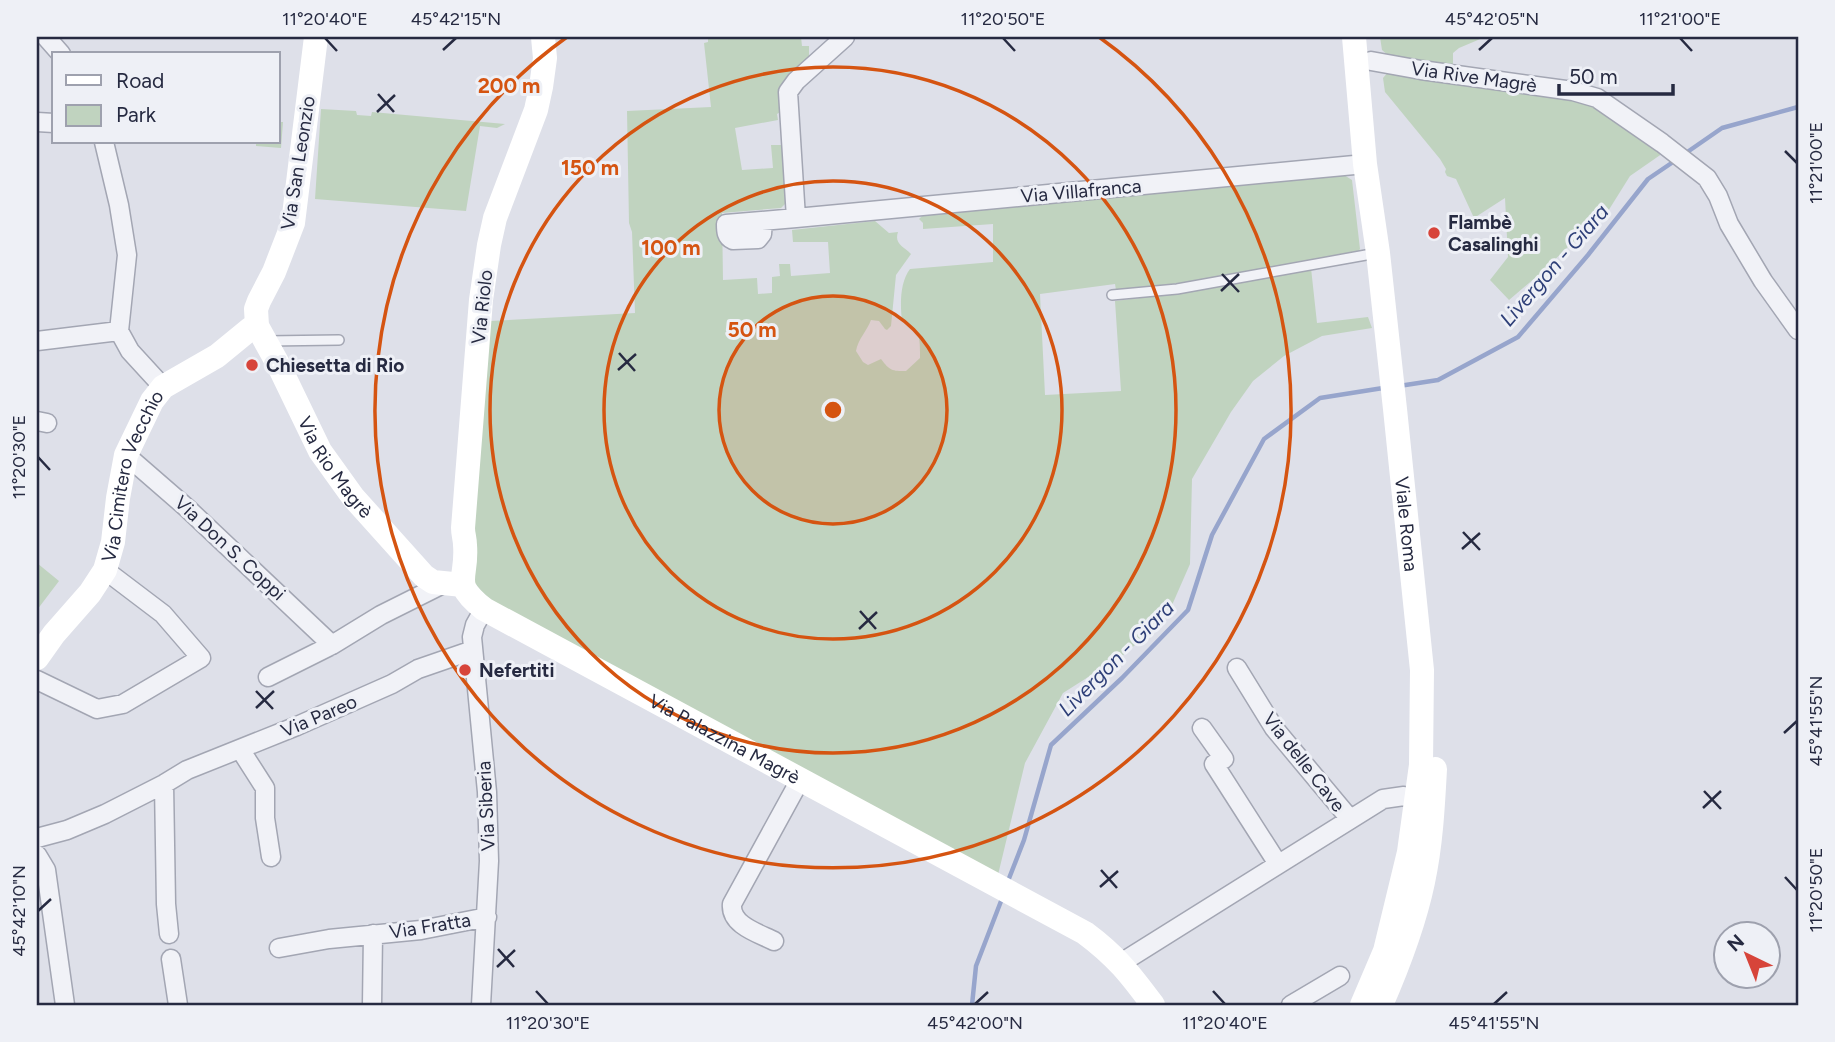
<svg xmlns="http://www.w3.org/2000/svg" width="1835" height="1042" font-family="Figtree,sans-serif">
<style>
.green{fill:#c0d3bf}
.lines{fill:none;stroke-linecap:round;stroke-linejoin:round}
.stream{stroke:#97a5cc;stroke-width:4.5}
.lane-casing{stroke:#a3a6b3;stroke-width:12}
.street-casing{stroke:#a3a6b3;stroke-width:21}
.lane{stroke:#f1f2f7;stroke-width:9}
.street{stroke:#f1f2f7;stroke-width:18}
.secondary{stroke:#fff;stroke-width:24}
.ticks{fill:none;stroke:#262a41;stroke-width:2.5}
.ring{fill:none;stroke:#d55411;stroke-width:3.5}
.poi-dot{fill:#d7443a;stroke:#eef0f6;stroke-width:2.5}
.labels{text-anchor:middle;dominant-baseline:central;stroke-width:6;stroke-linejoin:round;paint-order:stroke}
.street-label{font-size:19px;fill:#262a41;stroke:#eef0f6}
.poi-label{font-size:19px;font-weight:bold;fill:#262a41;stroke:#eef0f6;text-anchor:start}
.water-label{font-size:21px;font-style:italic;fill:#2e3f78;stroke:#eef0f6}
.centre{fill:#d55411;stroke:#eef0f6;stroke-width:3.5}
.ring-label{font-size:21px;text-anchor:middle;font-weight:bold;fill:#d55411;stroke:#eef0f6;stroke-width:6;stroke-linejoin:round;paint-order:stroke}
.neatline{fill:none;stroke:#262a41;stroke-width:2.5}
.ticks-label{font-size:18px;text-anchor:middle;fill:#262a41}
</style>
<rect width="100%" height="100%" fill="#dee0e9"/>
<!-- green -->
<path class="green" d="M708,37h93l1,9h7v12l-27,53 -5,3 1,6 -43,8 7,42 31,-2 -2,-23h12l4,57 -6,6 -59,5 1,67 34,-2 1,16 14,-1v-16l8,-1 -1,-12h11l1,12 39,-3 -2,-31h-35l-1,-12 83,-9 14,12 9,-1c-4,12 5,14 13,22l-15,21 -5,51 -4,4 -2,-1 -6,-8 -8,-1c-4,11 -13,19 -15,31l7,11 5,3 13,-6c9,12 11,12 25,12l14,-13c0,-20 1,-28 -18,-37 -2,-17 -2,-39 8,-52l83,-7v-38l-70,5v-6l-4,-4 3,-3 422,-41 8,5 8,69 -2,3 -178,31 -61,8 -3,-1 -1,-6 -75,10 5,101 76,-4 -6,-90 56,-7 140,-26 6,55 51,-6 4,11 -50,8 -38,20 -31,25 -22,31 -39,67 -2,85 -21,48 -22,23 -24,20 -60,38 -38,70 -28,116 -505,-277 -17,-18 -3,-26 18,-237 145,-8 -3,-81 -3,-9 -2,-112 84,-4 -7,-64 4,-1z
M1380,37h105l-26,11 -6,5v16l-62,-11 -9,-8z
M1389,71l200,30 77,50 -36,25 -25,40 -33,27 -30,29 -33,28 -19,-20 18,-23 -3,-59 -31,20 -18,-39 -9,-3 -2,-4 1,-3 -6,-10 -55,-67 -2,-14z
M321,109l35,2 1,4 14,1 1,-4 133,12 -8,4 -17,-2 -14,85 -151,-12z
M278,122h5l-2,26 -25,-2v-4h22z
M37,563l22,18 -22,29z"/>
<g class="lines">
<!-- stream -->
<path class="stream" d="M1683,155l39,-27 76,-21
M1399,386l39,-6 80,-43 70,-82 60,-76 28,-19
M1008,881l16,-41 27,-95 71,-67 66,-68 24,-75 52,-96 56,-41 63,-10
M972,1005l4,-39 27,-70"/>
<!-- lane casing -->
<g class="lane-casing">
<path id="lane" d="M1112,295l65,-6 200,-36
M267,341l72,-1"/>
</g>
<!-- street casing -->
<g class="street-casing">
<path id="street" d="M46,37l15,17
M1371,61l50,9 152,21 24,7 65,45 45,35 11,18 11,28 34,57 35,49
M37,122l17,1
M104,142l15,63 8,50 -8,76 11,20 33,36
M796,218l-8,-126 8,-11 49,-44
M763,221l-1,13 -4,5 -25,1c-7,-3 -7,-9 -7,-16l70,-6 569,-54
M37,341l82,-10
M37,421l10,2
M126,455l61,53 145,137
M1237,668l37,60 76,91
M268,677l64,-32 49,-30 62,-31
M37,680l60,29 26,-5 78,-46 -38,-44 -58,-44
M1202,728l22,31 -10,5 64,100
M240,749l25,39v30l6,39
M164,784l2,120 3,30
M37,838l30,-8 38,-16 59,-30 23,-14 110,-44 95,-42 26,-15 55,-19
M37,855l9,15 19,135
M774,941c-16,-8 -44,-16 -42,-37l68,-124
M279,948l50,-9 92,-9 66,-13
M171,959l7,46
M1121,963l262,-164 21,-3 12,4
M372,1005l1,-71
M481,1005l8,-144 -2,-69 -15,-155 3,-12 9,-16
M1291,1005l49,-29"/>
</g>
<!-- lane -->
<use href="#lane" class="lane"/>
<!-- street -->
<use href="#street" class="street"/>
<!-- secondary -->
<g class="secondary">
<path id="s1" d="M316,37l-23,186 -19,49 -15,29 -3,8 1,17 21,38 42,87 33,46 71,79 9,6 30,3"/>
<path id="s2" d="M543,37l2,21 -4,29 -5,23 -41,108 -6,27 -8,55 -18,228c0,6 2,11 2,17 3,35 -15,37 19,64l601,324c31,23 45,41 68,72"/>
<path id="s3" d="M1354,37l11,127 13,89 17,156 27,261 -1,95 -12,87 -24,99 -23,54"/>
<path id="s4" d="M37,658l17,-24 36,-41 15,-23 8,-28 5,-44 8,-43 26,-54 11,-14 54,-31 33,-27 7,-3"/>
<path d="M1381,1005c17,-39 33,-80 42,-123 8,-37 10,-76 12,-113"/>
</g>
</g>
<!-- ticks -->
<path class="ticks" d="M325,38l12,13M1003,38l12,13M1680,38l12,13M443,50l13,-12M1479,50l13,-12M378,94l16,18M377,112l18,-17M1785,151l12,12M1222,274l17,18M1221,291l18,-17M619,353l16,18M618,370l18,-16M38,457l12,13M1463,532l17,18M1462,549l18,-16M860,611l16,18M859,629l18,-17M256,691l17,18M256,708l18,-17M1784,733l13,-12M1704,791l17,18M1703,808l18,-17M1101,870l16,18M1785,877l12,13M1100,887l18,-16M38,911l13,-12M498,949l16,18M497,967l18,-17M536,991l12,13M1213,991l12,13M975,1004l13,-12M1494,1004l13,-12"/>
<!-- distance rings -->
<circle cx="833" cy="410" r="114" fill="#d55411" fill-opacity=".12"/>
<g class="ring">
<circle cx="833" cy="410" r="114"/>
<circle cx="833" cy="410" r="229"/>
<circle cx="833" cy="410" r="343"/>
<path d="M1099 37A458 458 0 1 1 567 37"/>
</g>
<!-- markers -->
<g class="poi-dot">
<circle cx="1434" cy="233" r="7"/>
<circle cx="252" cy="365" r="7"/>
<circle cx="465" cy="670" r="7"/>
</g>
<g class="labels">
<!-- street labels -->
<g class="street-label">
<text transform="translate(1474 77) rotate(8)">Via Rive Magrè</text>
<text transform="translate(298 163) rotate(-81)">Via San Leonzio</text>
<text transform="translate(1081 191) rotate(-5)">Via Villafranca</text>
<text transform="translate(482 307) rotate(-84)">Via Riolo</text>
<text stroke="none"><textPath href="#s1" startOffset="460">Via Rio Magrè</textPath></text>
<text stroke="none"><textPath href="#s4" startOffset="210">Via Cimitero Vecchio</textPath></text>
<text stroke="none"><textPath href="#s3" startOffset="490">Viale Roma</textPath></text>
<text transform="translate(230 548) rotate(43)">Via Don S. Coppi</text>
<text transform="translate(319 716) rotate(-23)">Via Pareo</text>
<text stroke="none"><textPath href="#s2" startOffset="864">Via Palazzina Magrè</textPath></text>
<text transform="translate(1304 762) rotate(52)">Via delle Cave</text>
<text transform="translate(486 806) rotate(-93)">Via Siberia</text>
<text transform="translate(430 926) rotate(-9)">Via Fratta</text>
</g>
<!-- poi labels -->
<g class="poi-label">
<text x="1448" y="222">Flambè<tspan x="1448" dy="22">Casalinghi</tspan></text>
<text x="266" y="365">Chiesetta di Rio</text>
<text x="479" y="670">Nefertiti</text>
</g>
<!-- water labels -->
<g class="water-label">
<text transform="translate(1554 265) rotate(-49)">Livergon - Giara</text>
<text transform="translate(1116 658) rotate(-45)">Livergon - Giara</text>
</g>
</g>
<circle cx="833" cy="410" r="10" class="centre"/>
<g class="ring-label">
<text x="509" y="93">200 m</text>
<text x="590" y="175">150 m</text>
<text x="671" y="255">100 m</text>
<text x="752" y="337">50 m</text>
</g>
<!-- border -->
<rect width="1835" height="1042" fill="none" stroke="#eef0f6" stroke-width="77"/>
<!-- legend -->
<rect x="52" y="52" width="228" height="91" fill="#eef0f6" stroke="#9ea1ae" stroke-width="2"/>
<rect x="66" y="75" width="35" height="10" fill="#ffffff" stroke="#9ea1ae" stroke-width="2"/>
<text x="116" y="88" font-size="21" fill="#262a41">Road</text>
<rect x="66" y="105" width="35" height="21" fill="#c0d3bf" stroke="#9ea1ae" stroke-width="2"/>
<text x="116" y="122" font-size="21" fill="#262a41">Park</text>
<!-- north arrow -->
<g transform="translate(1747 955) rotate(317)"><circle r="33" fill="#eef0f6" stroke="#9ea1ae" stroke-width="2"/>
<path d="M0-5L12 26L0 18L-12 26Z" fill="#d7443a"/>
<text y="-10" font-size="19" font-weight="bold" text-anchor="middle" fill="#262a41">N</text>
</g>
<!-- scale -->
<path d="M1559 84v10h114v-10" fill="none" stroke="#262a41" stroke-width="3.5"/>
<text x="1569" y="84" font-size="21" fill="#262a41" stroke="#eef0f6" stroke-width="5" paint-order="stroke">50 m</text>
<rect x="38" y="38" width="1759" height="966" class="neatline"/>
<g class="ticks-label">
<text x="325" y="25">11°20'40"E</text>
<text x="456" y="25">45°42'15"N</text>
<text x="1003" y="25">11°20'50"E</text>
<text x="1492" y="25">45°42'05"N</text>
<text x="1680" y="25">11°21'00"E</text>
<text transform="translate(1816 163) rotate(-90)" y="6">11°21'00"E</text>
<text transform="translate(19 457) rotate(-90)" y="6">11°20'30"E</text>
<text transform="translate(1816 721) rotate(-90)" y="6">45°41'55"N</text>
<text transform="translate(1816 890) rotate(-90)" y="6">11°20'50"E</text>
<text transform="translate(19 911) rotate(-90)" y="6">45°42'10"N</text>
<text x="548" y="1029">11°20'30"E</text>
<text x="975" y="1029">45°42'00"N</text>
<text x="1225" y="1029">11°20'40"E</text>
<text x="1494" y="1029">45°41'55"N</text>
</g>
</svg>
